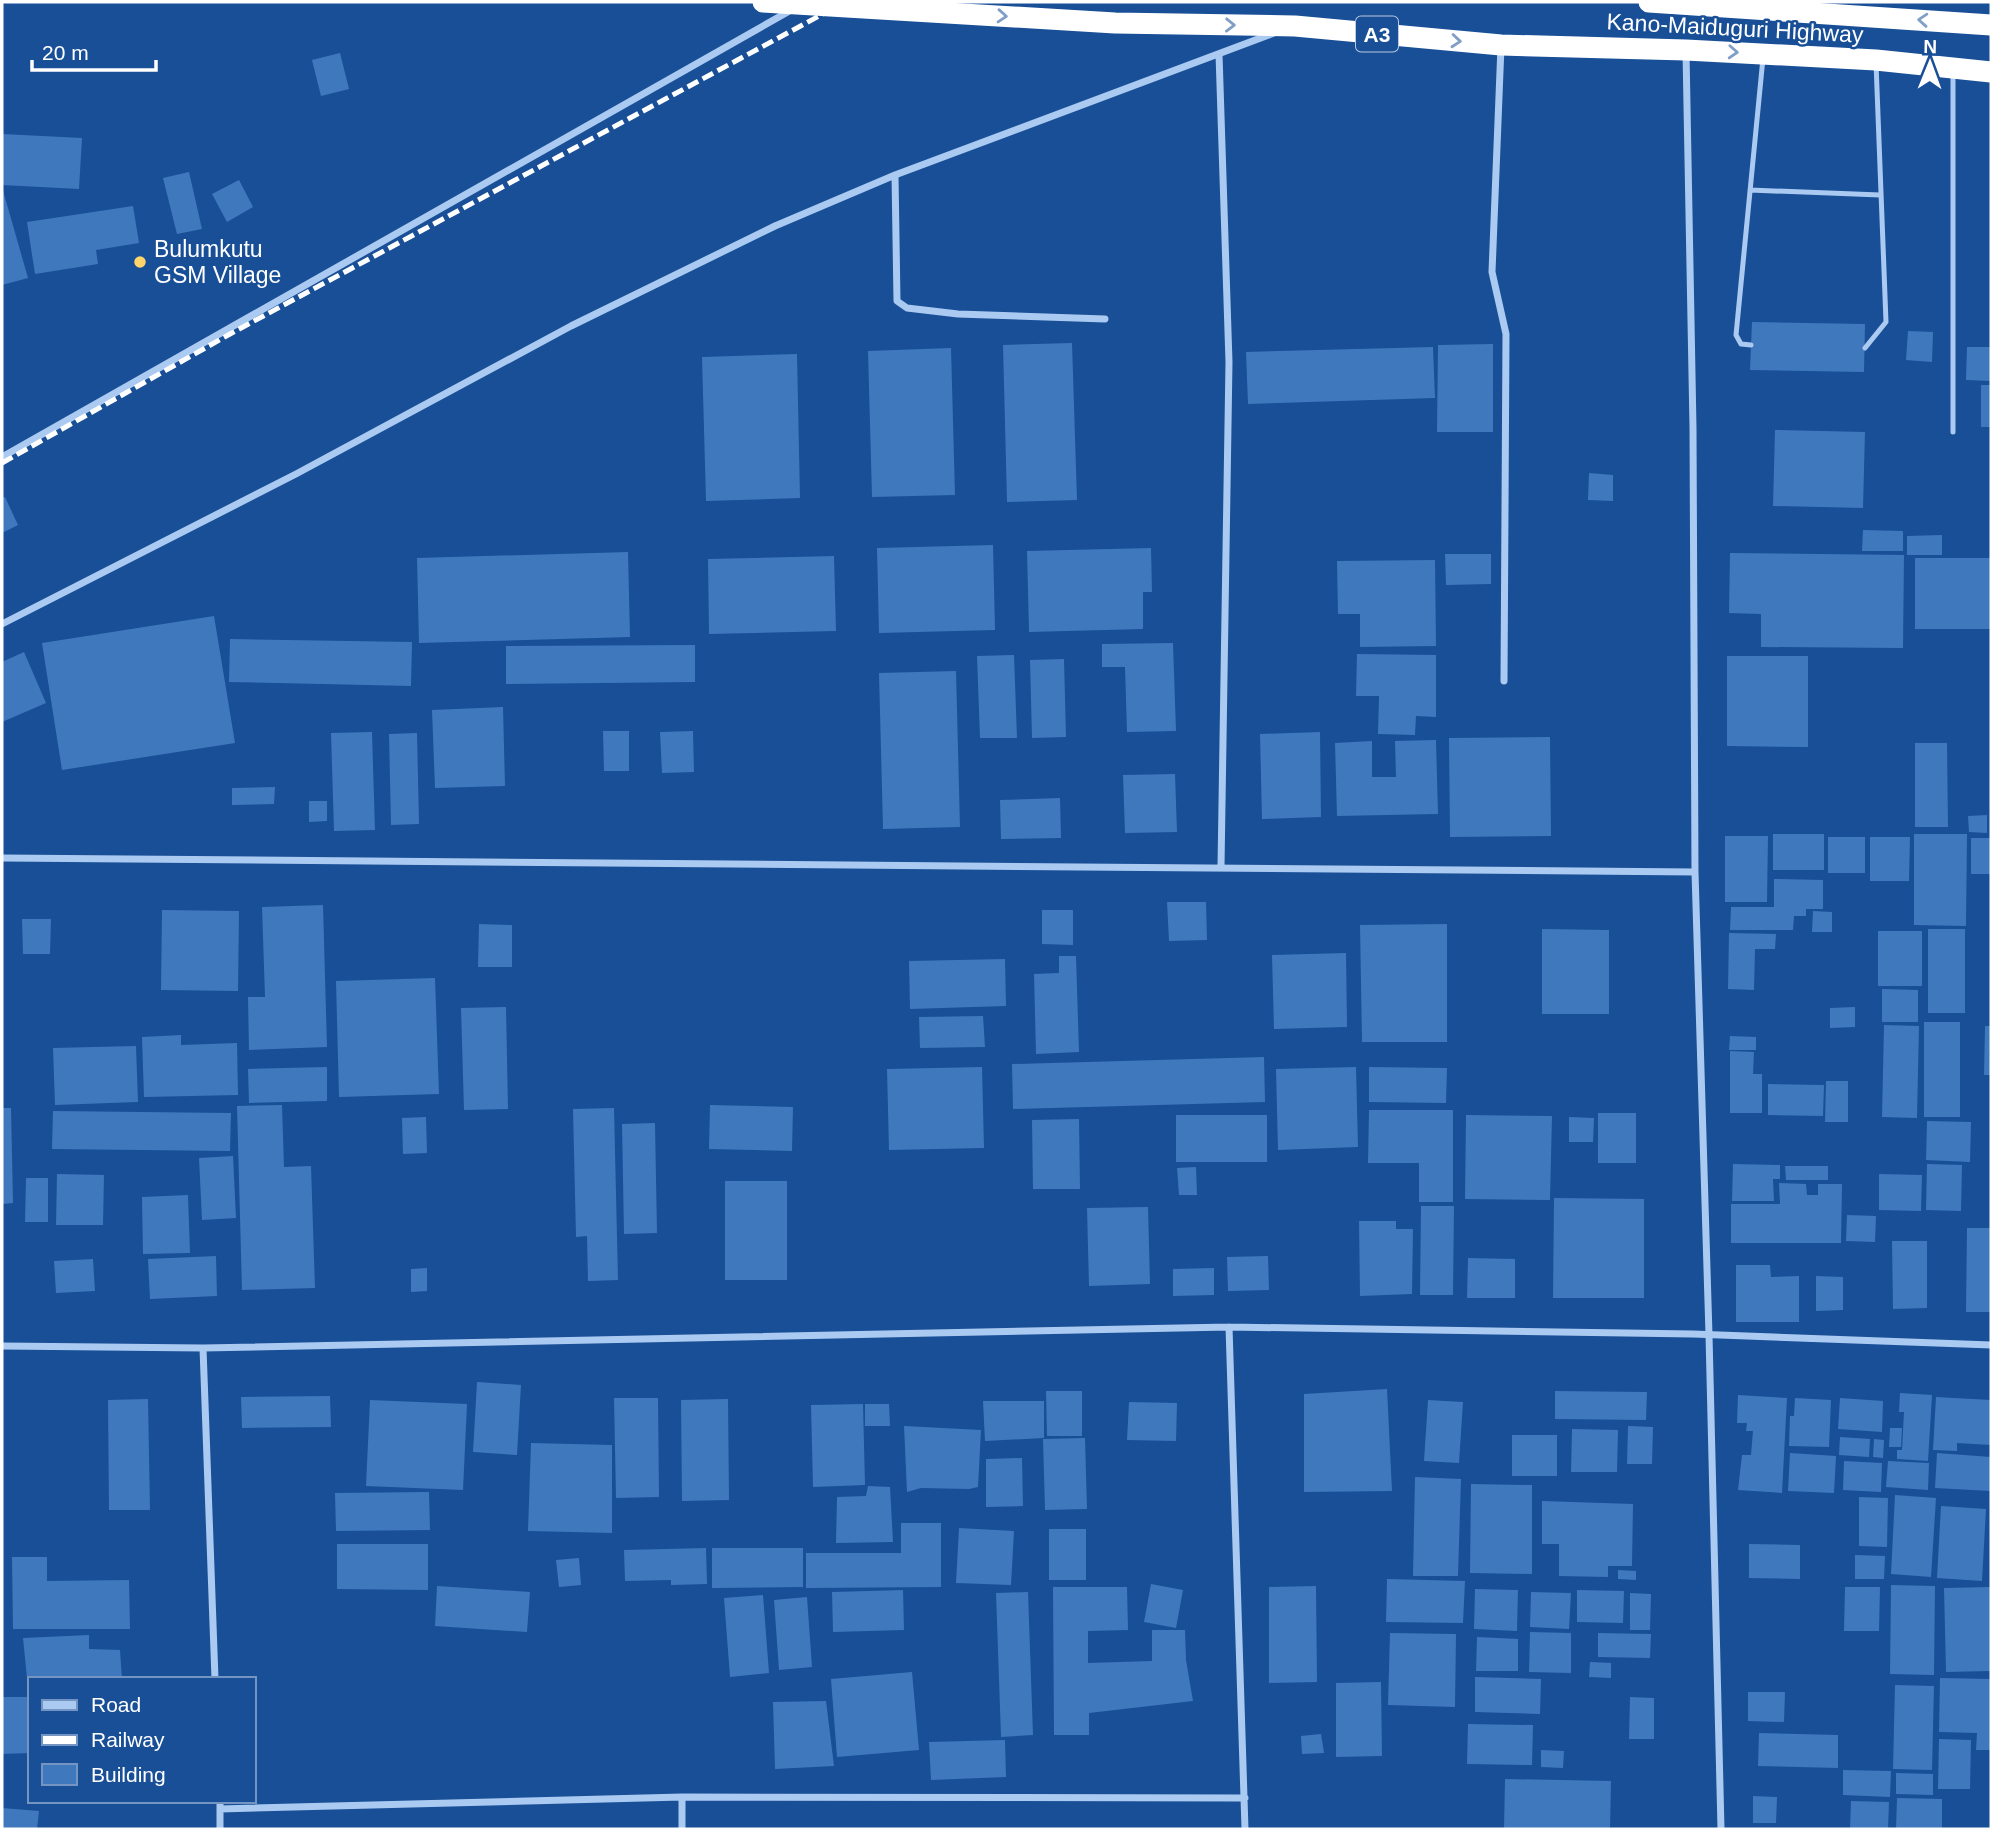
<svg xmlns="http://www.w3.org/2000/svg" width="1993" height="1831" font-family="Helvetica,sans-serif">
<style>
.building{fill:#4078be}
.lines{fill:none;stroke-linecap:round;stroke-linejoin:round}
.lane{stroke:#abcaf1;stroke-width:5}
.street{stroke:#abcaf1;stroke-width:7}
.highway{stroke:#fff;stroke-width:21}
.rail{stroke:#fff;stroke-width:5;stroke-dasharray:12 5;stroke-linecap:butt}
.oneway{stroke:#809ec6}
.poi-dot{fill:#ffd56b;stroke:#184f97;stroke-width:2.5}
.labels{text-anchor:middle;dominant-baseline:central;stroke-width:5;stroke-linejoin:round;paint-order:stroke}
.shield{fill:#184f97;stroke:#bacae0;stroke-width:2}
.shield-label{font-size:21px;font-weight:bold;fill:#fff}
.street-label{font-size:23px;fill:#fff;stroke:#184f97}
.poi-label{font-size:23px;fill:#fff;stroke:#184f97;text-anchor:start}
</style>
<rect width="100%" height="100%" fill="#184f97"/>
<!-- building -->
<path class="building" d="M340,53l9,36 -28,7 -9,-36z
M2,134l80,4 -3,51 -77,-4z
M189,172l13,57 -25,5 -14,-56z
M239,180l14,27 -26,15 -15,-28z
M2,187l26,91 -26,7z
M133,206l6,37 -43,7 2,14 -63,10 -8,-52z
M1752,322l113,2 -1,48 -114,-2z
M1908,331l25,1 -1,30 -26,-2z
M1072,343l5,157 -70,2 -4,-157z
M1493,344v88h-56l1,-87z
M1433,347l2,51 -187,6 -2,-52z
M1967,347h24v34l-25,-1z
M951,348l4,147 -83,2 -4,-146z
M797,354l3,144 -94,3 -4,-144z
M1981,385h10v42h-10z
M1775,430l90,2 -2,76 -90,-2z
M1589,473l24,2v26l-25,-1z
M5,497l13,28 -16,8v-35z
M1863,530l40,1v20h-41z
M1942,535v20h-35v-19z
M993,545l2,85 -116,3 -2,-85z
M1151,548l1,44h-9v37l-114,3 -2,-81z
M628,552l2,85 -211,6 -2,-85z
M1730,553l174,2 -1,93 -142,-1v-33l-32,-1z
M1445,554h46v30l-45,1z
M834,556l2,75 -127,3 -1,-75z
M1915,558h76v71h-76z
M1435,560l1,86 -76,1v-33h-22l-1,-53z
M214,616l21,127 -173,27 -20,-127z
M230,639l182,3 -1,44 -182,-4z
M1173,643l3,88 -49,1 -2,-65h-23v-23z
M695,645v37l-189,2v-38z
M24,652l22,51 -44,19v-60z
M1357,654l79,1v62l-20,-1 -1,19 -37,-1 1,-38h-23z
M1014,655l3,83h-37l-3,-82z
M1727,656h81v91l-81,-1z
M1064,659l2,78 -34,1 -2,-78z
M956,671l4,156 -77,2 -4,-156z
M503,707l2,79 -70,2 -3,-78z
M603,731h26v40h-25z
M693,731l1,41 -32,1 -2,-41z
M372,732l3,98 -41,1 -3,-98z
M1320,732l1,85 -59,2 -2,-85z
M417,733l2,91 -28,1 -2,-91z
M1550,737l1,99 -101,1 -1,-99z
M1436,740l2,74 -101,2 -2,-73 37,-2v36h24l-1,-36z
M1915,743h32l1,84h-33z
M1175,774l2,58 -52,1 -2,-58z
M275,787l-1,17 -42,1v-17z
M1060,798l1,40 -60,1 -1,-39z
M309,801h18v20l-18,1z
M1987,815v18l-18,-1 -1,-16z
M1773,834h51v36h-51z
M1914,834h53l-1,92 -52,-1z
M1725,836h43l-1,66h-42z
M1828,837h37v36h-37z
M1870,837h40l-1,44h-39z
M1971,838h20v36h-20z
M1774,879l49,1v29h-17v7h-12l-1,14h-63l1,-23h43z
M1167,902h39l1,38 -38,1z
M323,905l4,142 -78,3 -1,-53h17l-3,-90z
M162,910l77,1 -1,80 -77,-1z
M1042,910h31v35l-31,-1z
M1813,911l19,1v20h-20z
M22,919h29l-1,35h-27z
M479,924l33,1v42h-34z
M1447,924v118h-85l-2,-117z
M1542,929l67,1v84h-67z
M1928,929h37v84h-37z
M1878,931h44v55h-44z
M1729,933l47,1 -1,15h-20l-1,41 -26,-1z
M1346,953l1,74 -73,2 -2,-74z
M1059,956h17l3,96 -43,2 -2,-80 25,-1z
M1005,959l1,47 -96,3 -1,-48z
M435,978l4,116 -100,3 -3,-116z
M1882,989l36,1v32h-36z
M506,1007l2,102 -44,1 -3,-102z
M1855,1007v20l-25,1v-20z
M983,1016l2,31 -65,1 -1,-31z
M1924,1022h36v95h-36z
M1884,1025l35,1 -2,92 -35,-1z
M1985,1026h6v49h-7z
M181,1035v10l56,-2 1,52 -94,2 -2,-60z
M1730,1036l26,1v13h-27z
M136,1046l2,56 -83,3 -2,-57z
M1730,1051l24,1 -1,22h9v39h-32z
M1264,1057l1,45 -252,7 -1,-45z
M327,1067v34l-78,2 -1,-34z
M982,1067l2,81 -95,2 -2,-81z
M1356,1067l2,80 -80,3 -2,-81z
M1369,1067l78,1 -1,35 -77,-1z
M1826,1081h22v41h-23z
M1768,1084l56,1 -1,31 -55,-1z
M282,1105l2,62 27,-1 4,122 -73,2 -5,-184z
M710,1105l83,2 -1,44 -83,-2z
M2,1108h9l2,95 -11,1z
M614,1108l4,172 -30,1 -1,-45 -11,1 -3,-128z
M1369,1110h84v92h-34v-39h-51z
M53,1111l178,2 -1,38 -178,-2z
M1598,1113h38v50h-38z
M1176,1115h91v47h-91z
M1466,1115l86,1 -2,84 -85,-1z
M426,1117l1,36 -24,1 -1,-36z
M1569,1117l25,1 -1,24h-24z
M1079,1119l1,70h-47l-1,-69z
M1927,1121l44,1 -1,40 -44,-2z
M655,1123l2,110 -33,1 -2,-110z
M233,1156l3,62 -34,2 -3,-62z
M1733,1164l47,1v14h-7l1,22h-42z
M1927,1164l35,1 -1,46 -35,-1z
M1785,1166h43v14h-42z
M1196,1167l1,28h-18l-2,-27z
M57,1174l47,1 -1,50h-47z
M1879,1174l43,1 -1,36 -42,-1z
M26,1178h22v44h-23z
M725,1181h62v99h-62z
M1779,1183l27,1 1,11h11v-11h24l-1,59h-110v-39h49z
M188,1195l2,58 -47,1 -1,-57z
M1554,1198l90,1v99h-91z
M1421,1206h33l-1,89h-33z
M1148,1207l2,77 -61,2 -2,-78z
M1847,1215l29,1 -1,26 -29,-1z
M1359,1221h37v8h17l-1,65 -52,2z
M1967,1228h24v84h-25z
M1892,1241h35v67l-34,1z
M216,1256l1,40 -67,3 -2,-40z
M1268,1256l1,34 -41,1 -1,-34z
M1468,1258l47,1v39h-48z
M93,1259l2,32 -39,2 -2,-32z
M1736,1265h34l1,12 28,-1v46h-63z
M427,1268v23l-16,1v-23z
M1214,1268v27l-41,1v-27z
M1816,1276l27,1v33l-27,1z
M477,1382l44,3 -4,70 -44,-3z
M1387,1389l5,102 -88,1v-98z
M1046,1391h36v45h-35z
M1555,1391l92,1 -1,28 -91,-1z
M1900,1393l32,2 -4,66 -31,-2v-9h5l2,-38h-5z
M1738,1395l49,3 -5,95 -44,-3 4,-35h9l2,-24h-7l1,-8h-10z
M330,1396l1,31 -89,1 -1,-31z
M1936,1397l55,3v45l-34,-2v8l-24,-1z
M614,1398h44l1,99 -43,1z
M1795,1398l36,2 -2,47 -40,-1 1,-30h4z
M1840,1398l43,3 -1,31 -44,-3z
M148,1399l2,111h-41l-1,-110z
M728,1399l1,101 -47,1 -1,-101z
M370,1400l97,4 -4,86 -97,-4z
M1428,1400l35,2 -4,61 -35,-2z
M983,1401h61v37l-59,3z
M1129,1402l48,1 -1,38 -49,-1z
M863,1404l2,81 -52,2 -2,-82z
M865,1404h24l1,22h-25z
M904,1426l77,4 -3,57 -9,2 -48,-1 -14,4z
M1628,1426l25,1 -1,37h-25z
M1890,1428h12l-1,19h-12z
M1572,1429l46,1 -1,42h-46z
M1512,1435h45v41h-45z
M1840,1437l30,2 -1,18 -30,-2z
M1085,1438l2,71 -42,1 -2,-71z
M1874,1439l10,1 -1,18 -10,-1z
M531,1443l81,2v88l-84,-2z
M1790,1453l46,3 -2,37 -46,-2z
M1937,1453l54,4v34l-56,-3z
M1022,1458l1,48 -37,1v-48z
M1844,1461l38,2 -1,29 -38,-2z
M1888,1461l41,2 -1,27 -42,-3z
M1415,1477l46,2 -3,97h-45z
M1471,1484l61,1v89l-62,-1z
M868,1486l22,1 3,55 -57,1 1,-46 29,-1z
M429,1492l1,38 -94,1 -1,-38z
M1895,1495l41,3 -5,79 -40,-3z
M1859,1497l29,1 -1,49 -28,-1z
M1542,1501l91,3 -1,62h-24v11l-49,-1v-32h-17z
M1941,1506l45,3 -4,72 -45,-3z
M901,1523h40v64l-135,1v-35h95z
M959,1528l55,3 -3,54 -55,-2z
M1049,1529h37v51h-37z
M337,1544h91v46l-91,-1z
M1749,1544l51,1v34l-51,-1z
M706,1548l1,36 -36,1v-5l-46,1 -1,-31z
M712,1548h91v39l-91,1z
M1855,1555l30,1 -1,23h-29z
M12,1557h35v24l82,-1 1,49h-117z
M579,1558l2,27 -22,2 -3,-27z
M1618,1570l18,1v9l-18,-1z
M1387,1579l78,2 -2,42 -77,-1z
M1151,1584l32,6 -7,38 -32,-6z
M1891,1585l44,1 -1,89 -44,-1z
M437,1586l93,6 -3,40 -92,-6z
M1316,1586l1,96 -48,1v-96z
M1053,1587h74l1,43 -40,1v32l64,-2v-31h33l1,30 7,41 -104,12v22h-35z
M1845,1587h35l-1,44h-35z
M1991,1587v84l-45,1 -2,-84z
M1475,1589l43,1 -1,41 -43,-2z
M903,1590l1,40 -71,2 -1,-40z
M1577,1590l47,1 -1,32 -46,-1z
M1028,1592l5,143 -32,2 -5,-144z
M1531,1592l40,1 -2,36 -39,-2z
M1630,1593l21,1 -1,36h-20z
M763,1595l6,78 -39,4 -6,-79z
M807,1597l5,70 -33,3 -5,-70z
M1530,1632l41,1v40l-42,-1z
M1390,1633l66,1 -1,73 -67,-2z
M1598,1633l53,1 -1,24 -52,-1z
M89,1635v14l31,1 2,29h-92v9h-2l-5,-50z
M1477,1637l41,2v32h-42z
M1590,1662l21,1v15l-22,-1z
M912,1672l7,78 -82,7 -6,-78z
M1475,1677l66,2 -1,35 -65,-2z
M1940,1678l51,1v71h-15l1,-17 -38,-1z
M1381,1682l1,74 -46,1v-74z
M1895,1685l39,1 -2,84 -39,-1z
M1748,1692h37l-1,30 -36,-1z
M2,1697h28v56l-28,1z
M1630,1697l24,1v41h-25z
M826,1701l8,65 -59,3 -2,-67z
M1468,1724l65,1 -1,40 -65,-1z
M1759,1733l79,2v33l-80,-2z
M1321,1734l3,19 -22,1 -1,-18z
M1939,1739l32,1 -1,49h-32z
M1005,1740l1,37 -75,3 -2,-38z
M1541,1750l23,1 -1,17 -22,-1z
M1843,1770l48,1 -1,26 -47,-2z
M1896,1773l37,1v21l-37,-1z
M1505,1779l106,2 -1,48h-106z
M1753,1796l24,1 -1,26h-23z
M1897,1798l45,1v30h-46z
M1851,1801l38,1 -1,27h-38z
M2,1808l37,3 -2,18h-35z"/>
<g class="lines">
<!-- lane -->
<path class="lane" d="M1750,190l130,5
M1751,345l-10,-1 -5,-9 27,-277
M1865,348l21,-26 -10,-259
M1953,432v-358"/>
<!-- street -->
<path class="street" d="M1501,46l-9,226 14,62 -2,347
M1686,52l7,376 2,444 14,463 12,494
M1219,54l10,308 -8,505
M895,175l2,126 10,7 51,6 147,5
M2,457l791,-448
M2,624l294,-150 275,-148 204,-100 120,-51 379,-142
M2,858l1693,14
M1229,1327l16,502
M2,1346l201,2 1026,-21 464,7 298,11
M203,1348l12,331
M682,1797v32
M220,1801v28
M220,1809l462,-12 563,1"/>
<!-- highway -->
<path class="highway" d="M763,2l352,21 180,3 206,19 185,5 190,10 115,12
M1649,2l342,23"/>
<!-- rail -->
<path class="rail" d="M2,463l228,-129 615,-332"/>
</g>
<!-- one-way arrows -->
<defs><path id="oneway-chevron" d="M-2-3.5L2.5 0L-2 3.5" fill="none" stroke-width="1.6" stroke-linecap="round" stroke-linejoin="round" transform="scale(1.75)"/></defs>
<g class="oneway">
<use href="#oneway-chevron" transform="translate(1002 16) rotate(4)"/>
<use href="#oneway-chevron" transform="translate(1923 20) rotate(-176)"/>
<use href="#oneway-chevron" transform="translate(1230 25) rotate(1)"/>
<use href="#oneway-chevron" transform="translate(1456 41) rotate(5)"/>
<use href="#oneway-chevron" transform="translate(1733 52) rotate(3)"/>
</g>
<!-- markers -->
<circle class="poi-dot" cx="140" cy="262" r="7"/>
<g class="labels">
<!-- shield labels -->
<rect class="shield" x="1356" y="16.5" width="42" height="35" rx="5"/>
<g class="shield-label">
<text x="1377" y="34">A3</text>
</g>
<!-- street labels -->
<g class="street-label">
<text transform="translate(1735 28) rotate(3)">Kano-Maiduguri Highway</text>
</g>
<!-- poi labels -->
<g class="poi-label">
<text x="154" y="249">Bulumkutu<tspan x="154" dy="26">GSM Village</tspan></text>
</g>
</g>
<!-- border -->
<rect width="1993" height="1831" fill="none" stroke="#ffffff" stroke-width="7"/>
<!-- legend -->
<rect x="28" y="1677" width="228" height="126" fill="#184f97" stroke="#7495c1" stroke-width="2"/>
<rect x="42" y="1700" width="35" height="10" fill="#abcaf1" stroke="#7495c1" stroke-width="2"/>
<text x="91" y="1712" font-size="21" fill="#ffffff">Road</text>
<rect x="42" y="1735" width="35" height="10" fill="#ffffff" stroke="#7495c1" stroke-width="2"/>
<text x="91" y="1747" font-size="21" fill="#ffffff">Railway</text>
<rect x="42" y="1764" width="35" height="21" fill="#4078be" stroke="#7495c1" stroke-width="2"/>
<text x="91" y="1782" font-size="21" fill="#ffffff">Building</text>
<!-- north arrow -->
<g transform="translate(1930 63) rotate(1)" stroke="#184f97" stroke-width="5" paint-order="stroke">
<path d="M0-5L12 26L0 18L-12 26Z" fill="#ffffff"/>
<text y="-10" font-size="19" font-weight="bold" text-anchor="middle" fill="#ffffff">N</text>
</g>
<!-- scale -->
<path d="M32 60v10h124v-10" fill="none" stroke="#ffffff" stroke-width="3.5"/>
<text x="42" y="60" font-size="21" fill="#ffffff" stroke="#184f97" stroke-width="5" paint-order="stroke">20 m</text>
</svg>
